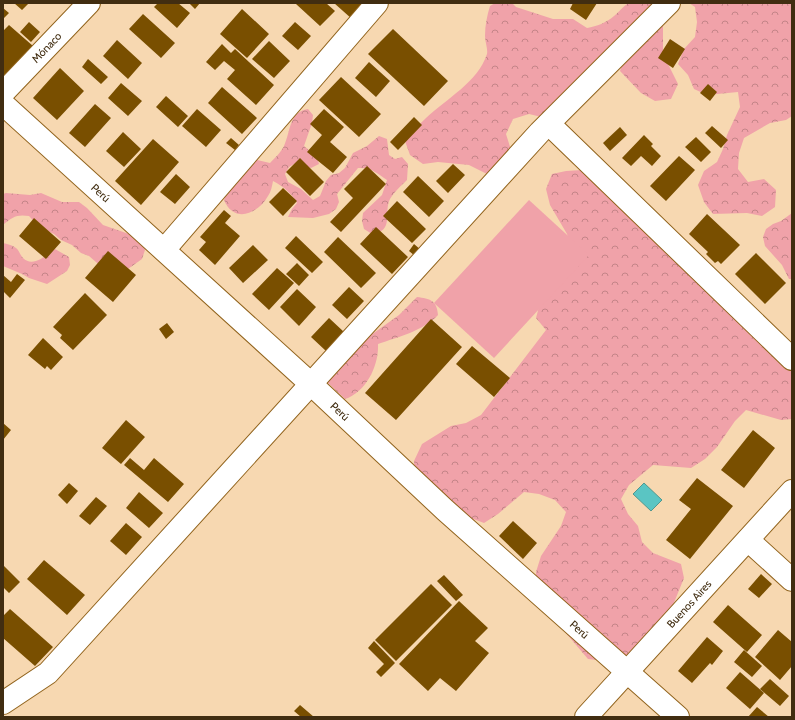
<svg xmlns="http://www.w3.org/2000/svg" width="795" height="720" font-family="Cabin,sans-serif">
<style>
.forest{fill:url(#forest-crowns)}
.pitch{fill:#f0a2a9}
.water{fill:#5ac5c3;stroke:#52978e}
.building{fill:#794f00}
.lines{fill:none;stroke-linecap:round;stroke-linejoin:round}
.minor-casing{stroke:#91631c;stroke-width:24}
.minor{stroke:#fff;stroke-width:22}
.labels{text-anchor:middle;dominant-baseline:central;stroke-width:4;stroke-linejoin:round;paint-order:stroke}
.street-label{font-size:11px;fill:#412d11;stroke:#fff}
</style>
<defs>
<pattern id="forest-crowns" width="20" height="18" patternUnits="userSpaceOnUse"><rect width="20" height="18" fill="#f0a2a9"/><path d="M2 6a3 3 0 1 1 6 0M12 15a3 3 0 1 1 6 0" fill="none" stroke="#c48488"/></pattern>
</defs>
<rect width="100%" height="100%" fill="#f7d8b1"/>
<!-- forest -->
<path class="forest" d="M495,3h17l4,4 37,12h20l14,9c10,-2 19,-5 27,-12 5,-4 9,-10 15,-13h46l-12,18v33l15,30 -7,15 -16,2 -14,-8 -21,-22 5,-15 -67,65 -29,-7 -16,5 -7,15 5,16 -16,28 -26,-13 -31,-3 -15,2 -13,-9 -5,-14c7,-8 13,-16 21,-23 20,-19 52,-36 61,-64 1,-5 -2,-12 -2,-18 0,-11 2,-20 5,-30z
M689,3h103v113l-6,4 -16,3 -26,15 -5,15 -1,16 10,13 16,-3 12,11 -1,17 -13,9 -15,-3 -34,1 -9,-12 -6,-17 6,-14 13,-9 6,-13 4,-14 13,-28 -2,-15 -31,3 -13,-6 -6,-14 -10,-11 6,-15 11,-12 2,-15 -2,-15z
M308,109l5,6 -1,8 -8,23 13,11 2,7 -8,4 -15,-5 -7,4 -4,7 3,8 13,7 12,11 7,-4 6,-15 5,-6 8,-2 6,-5 8,-15 14,-7 12,-10 8,3 2,16 6,4 7,-2 6,7 -1,16c-5,5 -13,12 -17,19 -7,14 5,32 -18,35l-8,-5 -2,-8 1,-8 19,-18 5,-15c-10,-7 -16,-13 -29,-12l-21,26 2,8 -3,7 -7,5 -16,4 -25,-1 4,-8 5,-6c-6,-10 -14,-17 -24,-22 -1,5 -2,11 -5,15 -10,18 -34,28 -44,4l8,-23 16,-19 22,5c5,-5 11,-11 14,-17 7,-16 5,-34 24,-37z
M582,170l15,4 33,12 11,13 151,149v71l-11,1 -35,-10 -11,11 -18,26 -12,12 -14,9 -38,-3 -24,20 -8,14 7,15 10,12 4,16 11,11 28,11 3,14 -28,69 -51,14 -17,-2 -46,-54 -6,-15v-18l5,-16 20,-30 5,-14 -11,-12 -16,-6 -15,-2 -26,22 -14,9 -16,-6 -53,-40 -1,-16 8,-17 29,-18 15,-3 15,-8 65,-85 -10,-12 4,-15 32,-54 -5,-15 -17,-29 -4,-16 6,-15 14,-3z
M6,193l24,2 11,-2 21,9h17l8,6 16,17 26,9 14,8 2,8 -3,9 -14,10h-24l-15,-13 -8,-3 -9,-8 -11,-5 -7,-6 -15,-7 -10,-11c-12,-2 -17,1 -26,9v-31z
M792,213v66h-3l-7,-14 -17,-19 -2,-9 3,-8 7,-5 8,-3z
M3,243c4,1 9,2 13,5 3,2 4,7 7,10 10,10 24,-3 32,-9l14,8 1,8 -3,6 -20,13 -18,-6 -7,-4 -19,-8z
M417,297c13,2 20,3 21,18 -15,16 -40,22 -60,29 1,22 -12,48 -33,55l-19,-18 31,-36 42,-30z"/>
<!-- pitch -->
<path class="pitch" d="M529,200l60,55 -95,103 -60,-55z"/>
<!-- water -->
<path class="water" d="M644,483l18,17 -11,11 -18,-17z"/>
<!-- building -->
<path class="building" d="M14,3h15l-7,7z
M158,3h20l12,10 -13,15 -23,-21z
M189,3h11l-5,6z
M297,3h29l9,8 -15,15 -24,-22z
M334,3h33l-15,16z
M573,3h24l-11,17 -16,-11z
M3,8l6,5 -6,6z
M242,9l27,25 -22,24 -27,-24z
M143,14l32,29 -14,15 -32,-29z
M29,22l11,10 -9,10 -11,-10z
M295,22l16,14 -13,14 -16,-14z
M9,25l24,21 -30,33v-48z
M393,29l55,52 -24,25 -56,-52z
M670,39l15,10 -12,19 -15,-10z
M117,40l25,23 -14,16 -25,-23z
M269,41l21,20 -16,17 -22,-19z
M222,44l9,9 4,-4 39,36 -18,20 -29,-26 8,-9 -11,-9 -9,9 -9,-8z
M88,59l20,18 -7,7 -19,-17z
M369,62l21,19 -14,16 -21,-19z
M60,68l24,23 -27,29 -24,-22z
M341,77l40,37 -22,23 -40,-37z
M121,83l21,18 -14,15 -20,-18z
M708,84l9,8 -7,9 -10,-8z
M222,87l35,31 -15,16 -34,-31z
M166,96l22,20 -10,11 -22,-20z
M95,104l16,14 -26,29 -16,-14z
M197,109l24,21 -15,17 -24,-21z
M324,109l20,18 -14,15 17,15 -14,16 -26,-21 15,-17 -12,-11z
M414,117l8,8 -24,25 -8,-8z
M712,126l16,14 -7,8 -16,-15z
M620,127l7,8 -17,16 -7,-8z
M123,132l18,17 -17,18 -18,-16z
M644,135l9,9 -2,2 10,10 -9,10 -11,-10 -10,10 -9,-8z
M696,137l15,15 -10,10 -16,-15z
M231,138l8,7 -4,5 -9,-7z
M153,139l26,23 -38,43 -26,-24z
M679,156l16,14 -29,31 -16,-15z
M300,158l24,24 -14,14 -24,-24z
M453,164l12,11 -17,18 -12,-12z
M367,166l19,18 -45,48 -11,-10 23,-24 -9,-9z
M176,174l14,13 -15,17 -15,-12z
M418,176l26,25 -15,16 -26,-25z
M283,188l14,13 -14,15 -14,-14z
M397,201l29,28 -14,14 -29,-27z
M224,210l7,6 -6,7 15,13 -25,29 -16,-15 7,-8 -6,-5z
M707,214l33,31 -19,19 -3,-3 -3,2 -9,-9 2,-2 -19,-18z
M34,218l27,24 -15,17 -27,-23z
M376,227l32,30 -16,17 -32,-30z
M296,236l27,26 -11,11 -27,-25z
M338,237l38,36 -15,15 -37,-36z
M414,244l7,6 -6,6 -6,-5z
M253,245l15,15 -25,23 -14,-15z
M108,251l28,24 -23,27 -28,-24z
M756,253l30,30 -21,21 -30,-30z
M297,263l12,12 -10,11 -13,-12z
M277,268l17,15 -25,27 -17,-16z
M17,274l8,6 -15,18 -7,-7v-16l8,7z
M349,287l15,14 -17,18 -15,-14z
M297,289l19,18 -17,19 -19,-19z
M85,293l22,22 -34,35 -13,-12 2,-3 -9,-8z
M329,318l15,14 -18,19 -15,-14z
M431,319l31,28 -66,73 -31,-27z
M167,323l7,9 -8,7 -7,-10z
M43,338l20,19 -12,13 -4,-4 -2,3 -17,-14z
M472,346l38,32 -16,19 -38,-33z
M126,420l19,17 -24,27 -19,-16z
M3,423l8,7 -8,10z
M753,430l22,18 -31,40 -23,-18z
M130,458l14,12 10,-12 30,26 -16,18 -44,-37z
M697,478l36,28 -43,53 -24,-19 25,-31 -12,-9z
M69,483l9,8 -11,13 -9,-9z
M139,492l24,21 -14,15 -23,-20z
M96,497l11,9 -17,19 -11,-9z
M513,521l24,22 -14,16 -24,-23z
M126,523l16,14 -16,18 -16,-14z
M44,560l41,35 -18,20 -40,-36z
M3,565l17,17 -11,11 -6,-6z
M761,574l11,10 -13,14 -11,-9z
M444,575l19,20 -7,6 -19,-20z
M431,584l21,21 -56,56 -21,-21z
M459,601l29,27 -13,13 14,12 -33,38 -16,-13 -12,13 -29,-27z
M728,605l34,30 -15,17 -34,-30z
M10,609l43,38 -18,19 -32,-28v-22z
M778,630l14,12v24l-12,14 -25,-23z
M707,637l16,14 -11,14 -2,-2 -18,20 -14,-12z
M374,641l21,22 -14,14 -5,-5 8,-8 -16,-16z
M744,650l18,16 -10,11 -18,-15z
M740,672l24,21 -14,16 -24,-21z
M770,679l19,17 -9,10 -20,-17z
M300,705l14,12h-13l-7,-6z
M757,707l12,10h-21z"/>
<g class="lines">
<!-- minor casing -->
<g class="minor-casing">
<g id="minor">
<path id="s1" d="M3,93l86,-90"/>
<path id="s2" d="M3,104l308,280 134,126 233,207"/>
<path d="M549,124l243,235"/>
<path d="M164,250l213,-247"/>
<path d="M748,540l44,40"/>
<path d="M3,703l45,-30 492,-541 129,-129"/>
<path id="s3" d="M586,717l206,-226"/>
</g>
</g>
<!-- minor -->
<use href="#minor" class="minor"/>
</g>
<g class="labels">
<!-- street labels -->
<g class="street-label">
<text stroke="none"><textPath href="#s1" startOffset="63">Mónaco</textPath></text>
<text stroke="none"><textPath href="#s2" startOffset="132">Perú</textPath></text>
<text stroke="none"><textPath href="#s2" startOffset="456">Perú</textPath></text>
<text stroke="none"><textPath href="#s3" startOffset="153">Buenos Aires</textPath></text>
<text stroke="none"><textPath href="#s2" startOffset="780">Perú</textPath></text>
</g>
</g>
<!-- border -->
<rect width="795" height="720" fill="none" stroke="#412d11" stroke-width="8"/>
</svg>
